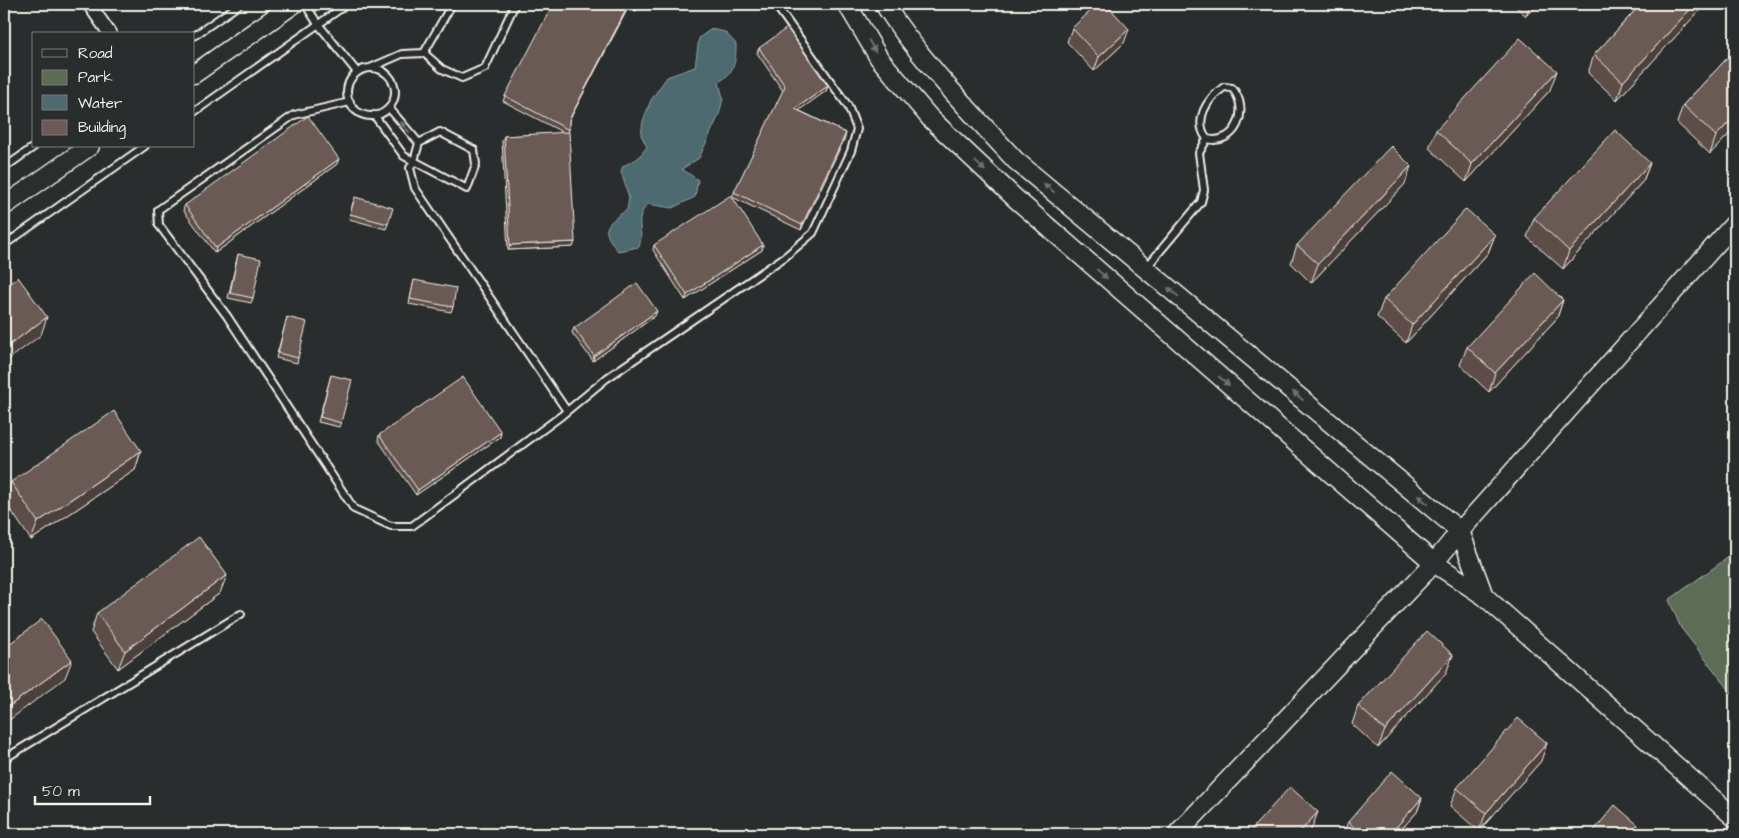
<svg xmlns="http://www.w3.org/2000/svg" width="1739" height="838" font-family="'Architects Daughter',sans-serif">
<style>
.green{fill:#5c6c54;stroke:#a8ae9e}
.water{fill:#4d6b70;stroke:#90a1a0}
.lines{fill:none;stroke-linecap:round;stroke-linejoin:round}
.lane-casing{stroke:#f4f1e8;stroke-width:10}
.street-casing{stroke:#f4f1e8;stroke-width:16}
.secondary-casing{stroke:#f4f1e8;stroke-width:21}
.lane{stroke:#2a2d2e;stroke-width:6}
.street{stroke:#2a2d2e;stroke-width:12}
.secondary{stroke:#2a2d2e;stroke-width:18}
.wall{fill:#5c4d49;stroke:#f4f1e8}
.shaded-wall{fill:#4b3f3c;stroke:#f4f1e8}
.building{fill:#6b5a55;stroke:#f4f1e8}
.oneway{fill:#71726f}
</style>
<rect width="100%" height="100%" fill="#2a2d2e"/>
<filter id="ink" filterUnits="userSpaceOnUse"><feTurbulence type="fractalNoise" baseFrequency=".02" numOctaves="2"/><feDisplacementMap in="SourceGraphic" scale="10" xChannelSelector="R" yChannelSelector="G"/><feConvolveMatrix kernelMatrix="1 2 1 2 8 2 1 2 1" color-interpolation-filters="sRGB"/></filter>
<g filter="url(#ink)">
<!-- green -->
<path class="green" d="M1730,556l5,5v136l-54,-69 -12,-28z"/>
<!-- water -->
<path class="water" d="M711,29l14,3 11,12c0,17 -1,28 -17,38l4,16 -4,17 -20,43 -17,11 16,11 -3,17 -23,11 -25,-4c-14,20 -2,24 -8,43l-21,4c-18,-22 -14,-26 9,-41l2,-12 -8,-27 2,-5 14,-7 10,-12 -6,-12 2,-14 8,-21 16,-23 28,-10 4,-29z"/>
<g class="lines">
<!-- lane casing -->
<g class="lane-casing">
<path id="lane" d="M305,4l13,20 39,48
M194,36l46,-32
M424,53l28,-49
M370,68l32,-14 22,-1 18,16 20,9 23,-10 30,-64
M347 92a24 24 0 1 1 48 0a24 24 0 1 1-48 0Z
M1224,87l8,1c19,21 4,58 -25,51 -14,-19 0,-40 17,-52z
M350,102l-56,13 -136,95 1,15 68,91 127,193 37,17h21l149,-110 46,-38 179,-122 27,-23 38,-82 6,-22 -9,-23 -73,-102
M194,112l153,-108
M374,115l30,41 10,5 5,-18 -30,-35
M419,143l21,-11 34,18 2,14 -9,25 -53,-28 -4,7 5,20 152,223
M4,168l31,-22
M4,245l141,-99
M1146,268l55,-66 3,-12 -5,-37 8,-14
M4,759l237,-145"/>
</g>
<!-- street casing -->
<g class="street-casing">
<path id="street" d="M89,4l21,30"/>
</g>
<!-- secondary casing -->
<g class="secondary-casing">
<path id="secondary" d="M847,4l32,54 51,60 86,81 418,364 50,33 -24,-65 -445,-371c-46,-50 -94,-99 -131,-156
M194,74l100,-70
M4,206l86,-60
M1484,596l251,222
M1177,834l257,-271 26,-32 275,-308"/>
</g>
<!-- lane -->
<use href="#lane" class="lane"/>
<!-- street -->
<use href="#street" class="street"/>
<!-- secondary -->
<use href="#secondary" class="secondary"/>
</g>
<!-- wall -->
<path class="wall" d="M630,4h15l-10,7z
M630,4l-2,4 -59,113v9l-1,3 5,114 -65,3 -6,-109 2,-5 60,-3 -61,-32 2,-5z
M1513,4h24l-11,12z
M1641,4h61l-2,6 -83,90 -29,-27 6,-18z
M1072,28l52,15 -30,28 -27,-29z
M759,48l69,38 -2,5 -28,19 48,23 -45,97 -69,-33 51,-106 -26,-38z
M1735,50v78l-25,26 -33,-31 6,-18z
M1550,90l-84,92 -37,-34 7,-18z
M1650,163l-7,18 -80,88 -36,-32 7,-19z
M337,164l-122,89 -32,-43 2,-5z
M1405,184l-94,99 -20,-20 6,-18z
M353,202l35,22 -2,5 -37,-10z
M1495,235l-7,18 -82,90 -29,-26 7,-18z
M654,245h109l-1,5 -77,50 -32,-50z
M238,254l15,44 -2,5 -23,-5z
M414,280l39,27 -2,5 -42,-8z
M1563,300l-6,18 -68,74 -29,-27 7,-18z
M655,316l-62,45 -21,-28 2,-5z
M287,317l11,41 -1,5 -21,-5z
M331,375l10,48 -2,4 -21,-5z
M501,432l-1,5 -84,58 -38,-55 1,-5z
M141,451l-6,19 -104,70 -27,-40 7,-18z
M220,593l-102,76 -27,-37 6,-19z
M1446,673l-68,75 -26,-24 6,-18z
M1541,761l-62,70 -29,-25 7,-18z
M1422,798l-5,14 -20,22h-54l5,-12z"/>
<!-- shaded-wall -->
<path class="shaded-wall" d="M629,4l-1,4 -61,116 2,-4z
M640,4h5l-10,7 1,-5z
M1530,4h7l-11,12z
M1695,4h7l-2,6 -83,90 6,-18z
M1129,29l-5,14 -30,28 5,-14z
M1557,71l-7,19 -84,92 6,-18z
M828,86l-2,5 -32,23 1,-5z
M1735,116v12l-25,26 6,-18z
M846,133l-1,5 -44,92 1,-5z
M339,159l-2,5 -122,89 1,-5z
M1650,163l-7,18 -80,88 6,-18z
M1411,166l-6,18 -94,99 7,-19z
M1495,235l-7,18 -82,90 6,-18z
M575,242l-2,5 -65,3 2,-5z
M763,245l-1,5 -77,50 2,-5z
M1563,300l-6,18 -68,74 6,-19z
M657,311l-2,5 -62,45 1,-5z
M47,317l-6,18 -37,28v-14z
M501,432l-1,5 -84,58 2,-5z
M141,451l-6,19 -104,70 7,-18z
M227,575l-7,18 -102,76 7,-18z
M1453,655l-7,18 -68,75 7,-18z
M72,660l-7,18 -61,46v-14z
M1547,743l-6,18 -62,70 7,-18z
M1422,798l-5,14 -20,22h-7z
M1318,812l-7,18 -4,4h-9z
M1638,825l-3,9h-4z"/>
<!-- building -->
<path class="building" d="M553,4h76l-60,116v10l-64,-34z
M1098,4h8l23,25 -30,28 -27,-29z
M1641,4h54l-72,78 -29,-27z
M787,28l41,58 -33,23 51,24 -44,92 -68,-33 51,-106 -26,-38z
M1520,38l37,33 -85,93 -36,-34z
M1735,50v66l-19,20 -33,-31z
M308,116l31,43 -123,89 -31,-43z
M1615,130l35,33 -81,88 -35,-33z
M569,132l6,110 -65,3 -6,-109z
M1391,146l20,20 -93,98 -21,-19z
M731,195l32,50 -76,50 -33,-50z
M355,197l38,11 -5,16 -38,-10z
M1466,209l29,26 -83,90 -28,-26z
M238,254l23,5 -8,39 -23,-5z
M1535,273l28,27 -68,73 -28,-26z
M18,277l29,40 -43,32v-61z
M414,280l42,8 -3,19 -43,-8z
M637,283l20,28 -63,45 -20,-28z
M287,317l20,5 -9,36 -20,-5z
M331,375l21,5 -11,43 -21,-6z
M463,377l38,55 -83,58 -39,-55z
M114,411l27,40 -103,71 -27,-40z
M199,537l28,38 -102,76 -28,-38z
M42,619l30,41 -68,50v-62z
M1427,631l26,24 -68,75 -27,-24z
M1518,718l29,25 -61,70 -29,-25z
M1392,771l30,27 -32,36h-28l-14,-12z
M1290,787l28,25 -20,22h-51z
M1615,805l23,20 -7,9h-40z"/>
<!-- one-way arrows -->
<defs><path id="oneway-solid" d="M-6-.8H1V-3.2L6.5 0L1 3.2V.8H-6Z" transform="scale(1.25)"/></defs>
<g class="oneway">
<use href="#oneway-solid" transform="translate(872 46) rotate(59)"/>
<use href="#oneway-solid" transform="translate(405 127) rotate(-130)"/>
<use href="#oneway-solid" transform="translate(980 166) rotate(43)"/>
<use href="#oneway-solid" transform="translate(1049 188) rotate(-140)"/>
<use href="#oneway-solid" transform="translate(1102 274) rotate(41)"/>
<use href="#oneway-solid" transform="translate(1173 292) rotate(-140)"/>
<use href="#oneway-solid" transform="translate(1224 381) rotate(41)"/>
<use href="#oneway-solid" transform="translate(1298 396) rotate(-140)"/>
<use href="#oneway-solid" transform="translate(1423 500) rotate(-140)"/>
</g>
</g>
<!-- margin -->
<rect width="1739" height="838" fill="none" stroke="#2a2d2e" stroke-width="20"/>
<rect x="10" y="10" width="1719" height="818" fill="none" stroke="#f4f1e8" stroke-width="2" filter="url(#ink)"/>
<!-- legend -->
<rect x="32" y="32" width="162" height="115" fill="#2a2d2e" stroke="#7b7b78"/>
<rect x="42" y="49" width="25" height="8" fill="#2a2d2e" stroke="#7b7b78"/>
<text x="78" y="58" font-size="15" fill="#f4f1e8">Road</text>
<rect x="42" y="70" width="25" height="15" fill="#5c6c54" stroke="#7b7b78"/>
<text x="78" y="82" font-size="15" fill="#f4f1e8">Park</text>
<rect x="42" y="95" width="25" height="15" fill="#4d6b70" stroke="#7b7b78"/>
<text x="78" y="108" font-size="15" fill="#f4f1e8">Water</text>
<rect x="42" y="120" width="25" height="15" fill="#6b5a55" stroke="#7b7b78"/>
<text x="78" y="132" font-size="15" fill="#f4f1e8">Building</text>
<!-- scale -->
<path d="M35 796v8h115v-8" fill="none" stroke="#f4f1e8" stroke-width="2.5"/>
<text x="42" y="796" font-size="15" fill="#f4f1e8" stroke="#2a2d2e" stroke-width="4" paint-order="stroke">50 m</text>
</svg>
